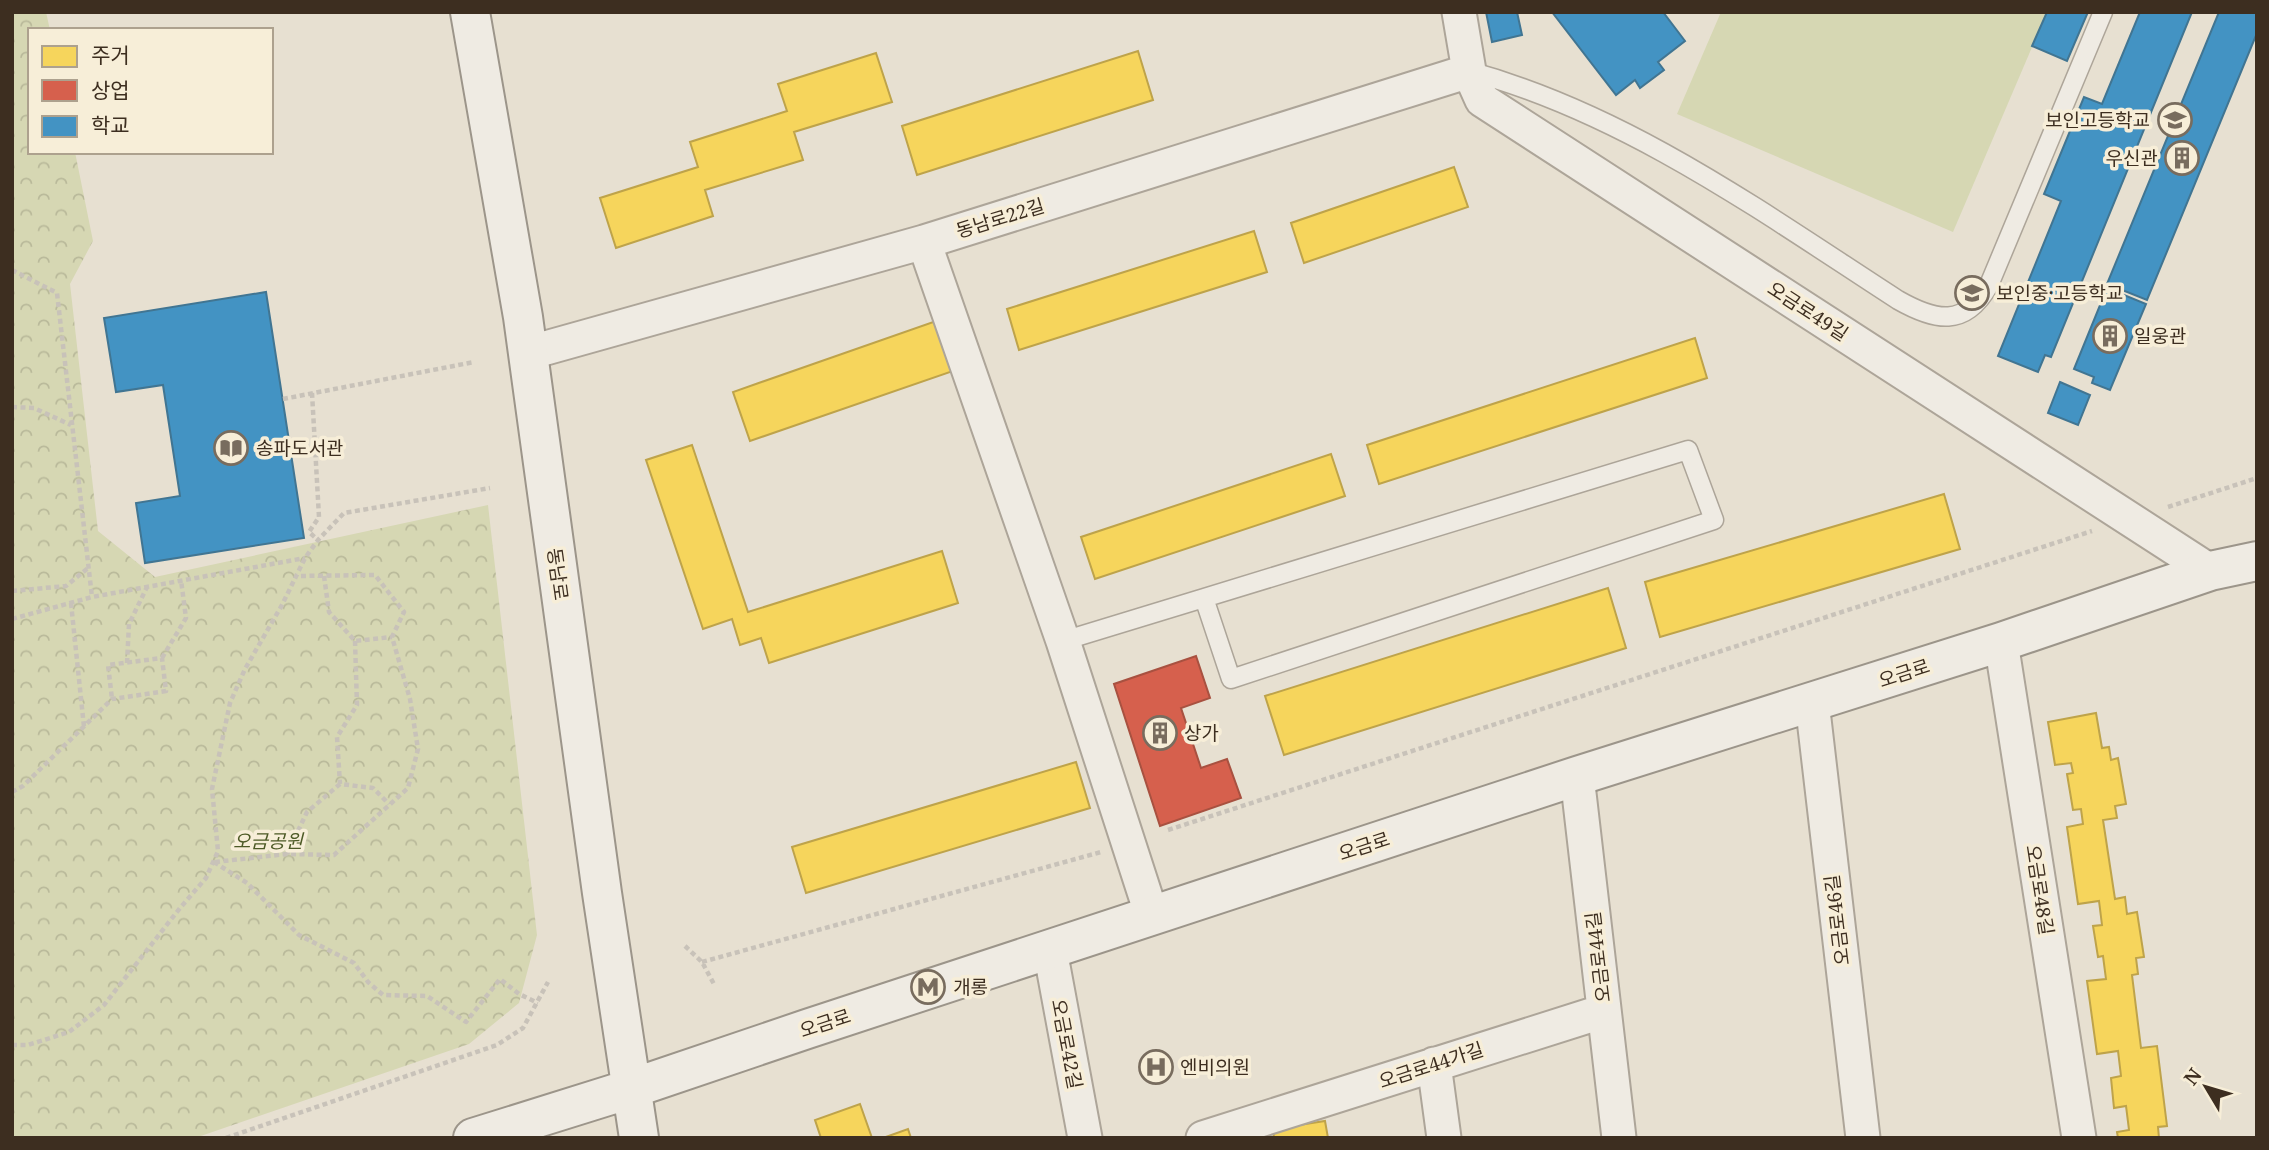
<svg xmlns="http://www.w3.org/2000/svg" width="2269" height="1150" font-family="'Noto Serif','Noto Sans KR',serif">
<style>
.grass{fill:#d6d7b3}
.park{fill:url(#park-crowns)}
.homes{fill:#f6d55c;stroke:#bea34a;stroke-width:2}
.shops{fill:#d6604d;stroke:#a85140;stroke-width:2}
.schools{fill:#4393c3;stroke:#417592;stroke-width:2}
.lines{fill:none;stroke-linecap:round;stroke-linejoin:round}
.lane-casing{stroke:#ada599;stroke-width:21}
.street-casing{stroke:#ada599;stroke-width:37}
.secondary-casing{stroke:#9c958a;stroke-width:42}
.path{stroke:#c8c2b9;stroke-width:4.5;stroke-dasharray:5 3.5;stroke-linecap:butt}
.lane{stroke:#efebe3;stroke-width:18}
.street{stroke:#efebe3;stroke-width:33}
.secondary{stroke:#efebe3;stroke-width:38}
.labels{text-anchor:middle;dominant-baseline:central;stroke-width:7;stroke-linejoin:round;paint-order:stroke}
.poi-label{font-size:19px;fill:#3d2e20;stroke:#f7eed8;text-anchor:start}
.street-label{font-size:19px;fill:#3d2e20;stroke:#f7eed8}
.park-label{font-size:19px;font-style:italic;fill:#4d5a26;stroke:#f7eed8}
</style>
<defs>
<pattern id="park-crowns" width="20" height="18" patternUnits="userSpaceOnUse" patternTransform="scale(1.75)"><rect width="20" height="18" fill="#d6d7b3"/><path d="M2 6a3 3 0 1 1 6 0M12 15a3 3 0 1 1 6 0" fill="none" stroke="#b9b99a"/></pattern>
</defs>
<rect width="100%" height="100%" fill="#e7e0d1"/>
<!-- grass -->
<path class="grass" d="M1721,12h326l-94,220 -276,-118z"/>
<!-- park -->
<path class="park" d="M12,12h34l4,18h-20v122h45l18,89 -23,43 28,247 57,46 333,-72 49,430 -18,68 -50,41 -274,94h-183z"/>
<!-- homes -->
<path class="homes" d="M1138,51l15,49 -236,75 -15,-49z
M876,53l16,49 -98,30 9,28 -98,30 8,26 -97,32 -16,-50 98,-31 -8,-25 97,-31 -9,-27z
M1454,167l14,40 -164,56 -13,-40z
M1254,231l13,41 -248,78 -12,-41z
M939,320l17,50 -206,71 -17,-49z
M1695,338l12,40 -328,106 -12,-39z
M692,445l56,167 194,-61 16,52 -189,60 -8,-25 -21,7 -8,-26 -29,10 -57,-169z
M1331,454l14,42 -250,83 -14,-42z
M1944,494l16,55 -300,88 -15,-55z
M1608,588l18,60 -342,107 -19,-59z
M2096,713l6,35 7,-1 2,13 7,-2 8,46 -11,2 2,12 -14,2 12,79 10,-2 2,17 10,-2 7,45 -8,1 2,16 -6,1 9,73 16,-2 10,80 -9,1 1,11h-41l-1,-6 12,-2 -3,-24 -12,2 -3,-30 10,-2 -3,-25 -21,3 -10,-73 19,-2 -3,-23 -5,1 -5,-31 9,-1 -3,-24 -21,3 -11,-77 16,-3 -2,-15 -8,1 -6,-36 6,-1 -2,-10 -16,2 -7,-43z
M1076,762l14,46 -284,85 -14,-46z
M860,1104l12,34h-51l-6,-18z
M1325,1121l3,17h-54l-1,-9z
M908,1129l3,9h-28z"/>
<!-- shops -->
<path class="shops" d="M1196,656l14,42 -29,10 20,60 26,-9 14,39 -81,28 -46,-142z"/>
<!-- schools -->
<path class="schools" d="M1486,12h31l5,23 -30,7z
M1552,12h111l22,29 -27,21 6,8 -24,18 -5,-8 -19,15z
M2047,12h41l-21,49 -35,-15z
M2140,12h52l-141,345 -6,-2 -7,17 -40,-16 63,-155 -17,-7 40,-97 18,7z
M2219,12h38v21l-110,267 -40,-16z
M2107,288l39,16 -36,86 -18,-7 2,-6 -20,-8z
M266,292l38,246 -159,25 -9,-60 44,-7 -17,-111 -47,7 -12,-74z
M2060,382l30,13 -12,30 -30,-12z"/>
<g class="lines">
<!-- lane casing -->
<g class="lane-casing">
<path id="lane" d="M1469,71c158,43 293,141 429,229 37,21 67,28 91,-15l114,-273
M1063,641l141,-43 27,81 483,-159 -26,-70 -484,148"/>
</g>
<!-- street casing -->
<g class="street-casing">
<path id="street" d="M1459,12l10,59 13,29 728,471
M924,242l139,399 89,275
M528,353l396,-111 545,-171
M2001,642l78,496
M1812,702l51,436
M1577,776l42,362
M1050,950l35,188
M1434,1064l10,74
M1203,1138l401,-127"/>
</g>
<!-- secondary casing -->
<g class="secondary-casing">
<path id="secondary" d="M470,12l53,305 79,576 37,245
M473,1138l160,-50 174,-59 770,-253 424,-134 209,-71 47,-10"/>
</g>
<!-- path -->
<path class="path" d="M12,270l45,23 35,304
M312,393l7,124 -10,15 9,8
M283,399l191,-37
M12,407l22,1 37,17
M2168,507l89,-29
M324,576l5,36 26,29 37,-4
M12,591l54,-5 22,-18
M71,603l13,124
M12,619l80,-22 213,-39
M355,641l2,64 -20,32 3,47 33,4 16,16
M162,658l24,-40 -5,-38
M127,663l2,-39 18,-37
M12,792l11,-6 89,-87 54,-8 -4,-33 -54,7 4,34
M1168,830l924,-299
M287,854l20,-42 33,-28
M214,862l33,21 52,52 55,28 14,19 15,13 44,1 39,26 34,-43 19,15 19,9
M215,862l72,-8 47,1 74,-67 10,-39 -8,-50 -18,-62 12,-25 -29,-37 -78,1
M685,946l17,16 13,24
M702,962l399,-110
M12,1045h16l41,-13 35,-27 76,-97 26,-30 12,-27 -6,-62 18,-86 15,-34 37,-64 23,-47 13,-18 26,-27 146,-25
M226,1138l271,-93 26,-17 25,-46"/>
<!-- lane -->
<use href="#lane" class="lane"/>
<!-- street -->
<use href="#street" class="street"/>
<!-- secondary -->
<use href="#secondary" class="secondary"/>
</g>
<!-- icons -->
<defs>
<g id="school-ring" transform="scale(1.75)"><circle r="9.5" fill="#f7eed8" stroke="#786c5e" stroke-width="1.5"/><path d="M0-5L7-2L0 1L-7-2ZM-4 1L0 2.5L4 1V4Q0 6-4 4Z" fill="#786c5e"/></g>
<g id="building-ring" transform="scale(1.75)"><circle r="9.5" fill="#f7eed8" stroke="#786c5e" stroke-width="1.5"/><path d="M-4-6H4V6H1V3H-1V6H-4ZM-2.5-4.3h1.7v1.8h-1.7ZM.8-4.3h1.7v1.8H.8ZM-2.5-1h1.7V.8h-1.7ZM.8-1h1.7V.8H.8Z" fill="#786c5e"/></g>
<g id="library-ring" transform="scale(1.75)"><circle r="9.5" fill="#f7eed8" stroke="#786c5e" stroke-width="1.5"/><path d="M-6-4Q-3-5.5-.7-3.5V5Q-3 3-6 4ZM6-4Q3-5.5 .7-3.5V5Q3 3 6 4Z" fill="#786c5e"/></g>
<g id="metro-ring" transform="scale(1.75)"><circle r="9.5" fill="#f7eed8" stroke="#786c5e" stroke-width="1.5"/><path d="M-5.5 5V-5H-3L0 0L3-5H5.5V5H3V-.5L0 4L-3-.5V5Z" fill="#786c5e"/></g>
<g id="hospital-ring" transform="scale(1.75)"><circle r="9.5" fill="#f7eed8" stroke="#786c5e" stroke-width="1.5"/><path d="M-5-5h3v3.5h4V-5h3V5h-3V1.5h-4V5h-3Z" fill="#786c5e"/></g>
</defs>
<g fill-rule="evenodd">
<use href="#school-ring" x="2175" y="120"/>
<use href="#building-ring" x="2182" y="158"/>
<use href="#school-ring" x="1972" y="293"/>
<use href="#building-ring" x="2110" y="336"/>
<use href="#library-ring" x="231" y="448"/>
<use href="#building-ring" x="1160" y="733"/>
<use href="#metro-ring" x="928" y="987"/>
<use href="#hospital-ring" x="1156" y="1067"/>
</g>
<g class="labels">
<!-- poi labels -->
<g class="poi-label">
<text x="2150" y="120" text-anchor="end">보인고등학교</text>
<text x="2158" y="158" text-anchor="end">우신관</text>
<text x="1996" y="293">보인중·고등학교</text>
<text x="2134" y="336">일웅관</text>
<text x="256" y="448">송파도서관</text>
<text x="1184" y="733">상가</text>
<text x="953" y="987">개롱</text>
<text x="1180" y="1067">엔비의원</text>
</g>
<!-- street labels -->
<g class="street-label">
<text transform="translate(1000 218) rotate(-17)">동남로22길</text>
<text transform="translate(1808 311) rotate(33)">오금로49길</text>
<text transform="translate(558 574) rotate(82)">동남로</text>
<text transform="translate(1904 673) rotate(-18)">오금로</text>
<text transform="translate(1364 846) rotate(-18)">오금로</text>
<text transform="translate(2040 890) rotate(81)">오금로48길</text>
<text transform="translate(1837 920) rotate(-97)">오금로46길</text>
<text transform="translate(1598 957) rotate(-97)">오금로44길</text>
<text transform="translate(825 1023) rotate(-18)">오금로</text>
<text transform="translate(1067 1044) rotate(79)">오금로42길</text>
<text transform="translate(1431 1065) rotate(-18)">오금로44가길</text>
</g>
<!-- park labels -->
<g class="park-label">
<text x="268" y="841">오금공원</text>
</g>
</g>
<!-- border -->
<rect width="2269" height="1150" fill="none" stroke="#3d2e20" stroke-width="28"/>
<!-- legend -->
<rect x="28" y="28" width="245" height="126" fill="#f7eed8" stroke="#ada18e" stroke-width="2"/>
<rect x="42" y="46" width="35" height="21" fill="#f6d55c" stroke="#ada18e" stroke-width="2"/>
<text x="91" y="63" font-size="21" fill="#3d2e20">주거</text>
<rect x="42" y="80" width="35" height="21" fill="#d6604d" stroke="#ada18e" stroke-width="2"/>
<text x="91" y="98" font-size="21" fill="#3d2e20">상업</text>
<rect x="42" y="116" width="35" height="21" fill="#4393c3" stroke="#ada18e" stroke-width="2"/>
<text x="91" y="133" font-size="21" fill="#3d2e20">학교</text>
<!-- north arrow -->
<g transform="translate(2206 1087) rotate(308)" stroke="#f7eed8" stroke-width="5" paint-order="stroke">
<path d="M0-5L12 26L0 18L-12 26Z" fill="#3d2e20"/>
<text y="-10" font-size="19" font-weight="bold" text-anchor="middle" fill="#3d2e20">N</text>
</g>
</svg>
